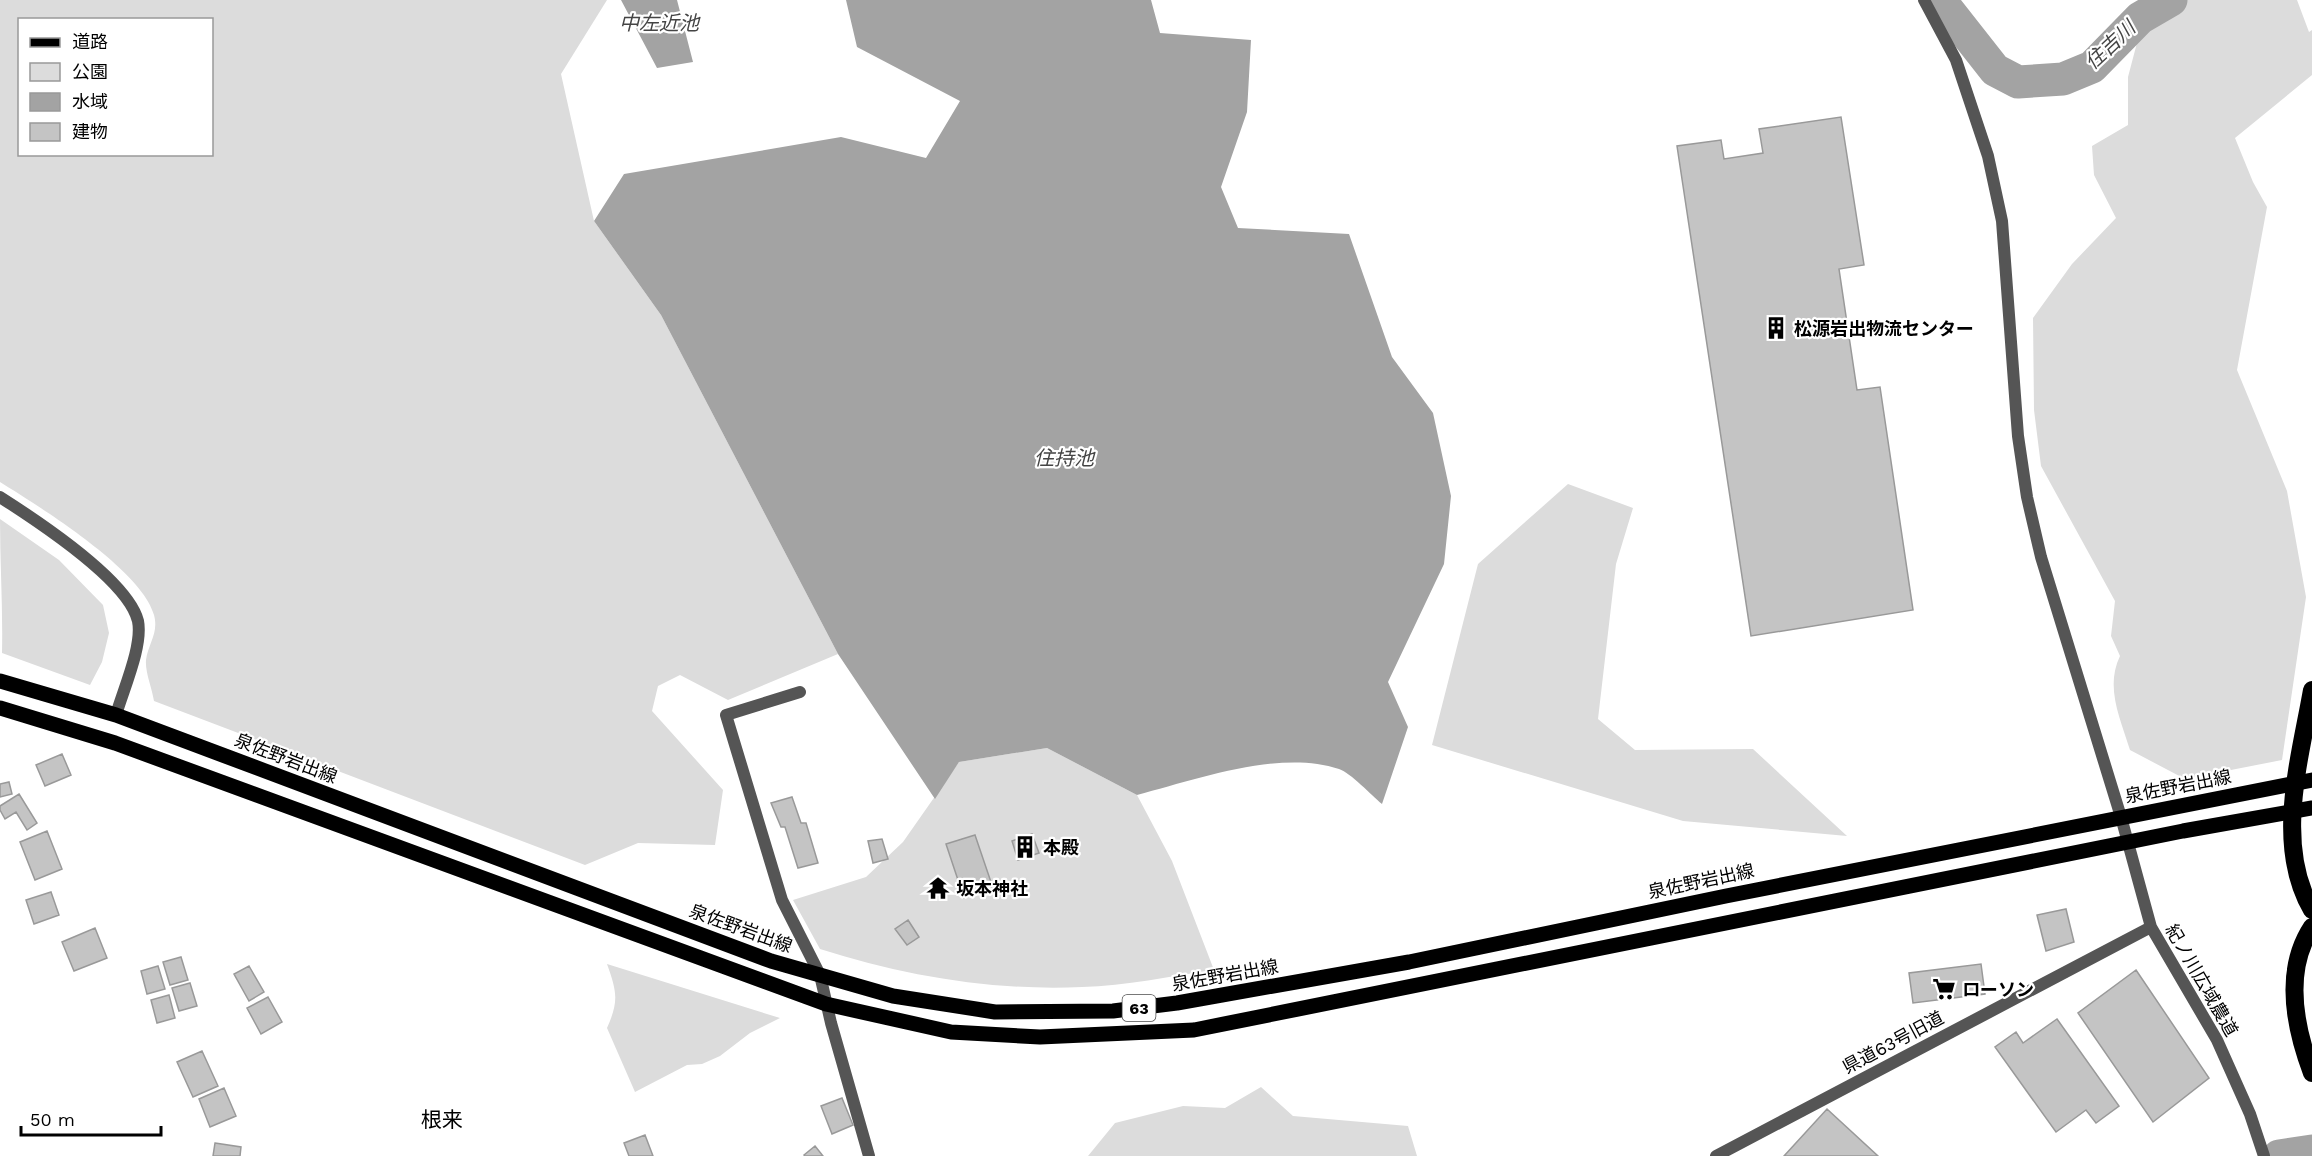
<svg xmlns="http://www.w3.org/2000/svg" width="2312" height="1156" font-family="'Work Sans','Noto Sans JP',sans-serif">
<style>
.green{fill:#dcdcdc;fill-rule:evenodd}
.water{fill:#a3a3a3}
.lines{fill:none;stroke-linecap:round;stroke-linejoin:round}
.river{stroke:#a3a3a3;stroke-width:33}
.building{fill:#c4c4c4;stroke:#999;stroke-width:1.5}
.minor{stroke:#555;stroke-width:12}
.tertiary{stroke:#555;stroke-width:12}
.primary{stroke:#000;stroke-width:15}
.motorway{stroke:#000;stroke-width:18}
.labels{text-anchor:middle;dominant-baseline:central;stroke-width:4.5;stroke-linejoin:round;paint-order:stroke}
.shield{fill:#fff;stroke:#4c4c4c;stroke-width:1.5}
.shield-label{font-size:16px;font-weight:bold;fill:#000}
.poi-label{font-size:18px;font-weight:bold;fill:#000;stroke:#fff;text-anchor:start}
.street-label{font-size:18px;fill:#000;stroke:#fff}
.water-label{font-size:20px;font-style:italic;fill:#444;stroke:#fff}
.quarter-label{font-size:21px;fill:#000;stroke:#fff}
</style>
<rect width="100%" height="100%" fill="#fff"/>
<!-- green -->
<path class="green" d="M0,0h607l-46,74 33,147 67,94 177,339 -110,46 -48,-25 -22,11 -6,25 71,79 -8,55 -77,-2 -53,22 -431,-164c-2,-13 -9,-29 -8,-41 2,-16 13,-27 8,-45 -12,-45 -114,-108 -154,-133zM20,20h192v134h-192z
M2156,0h141l12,32 3,-2v45l-77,63 18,44 14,25 -30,163 50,121 19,106 -24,163 -97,19 -55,-29c-10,-32 -25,-63 -10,-94l-9,-20 4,-35 -74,-135 -7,-56 -1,-92 39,-54 44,-46 -22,-43 -2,-29 36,-21v-48l10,-38z
M1568,484l65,24 -17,56 -18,155 37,31 118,-1 94,87 -164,-15 -251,-76 46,-181z
M0,519l59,41 44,45 6,28 -7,29 -12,23 -88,-32c1,-45 -2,-88 -2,-134z
M1047,748l90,47 35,66 42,109c-44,6 -88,16 -132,17 -89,4 -178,-11 -262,-38l-27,-49 73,-23 37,-35 56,-80z
M607,964l173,54 -30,15 -30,23 -18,8 -15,1 -52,27 -28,-64c12,-27 10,-36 0,-64z
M1261,1087l32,29 115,10 9,30h-329l27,-33 68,-17 42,2z"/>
<!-- water -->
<path class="water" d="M621,0h56l16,62 -36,6z
M846,0h305l9,33 91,7 -4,72 -26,75 17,41 111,6 43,123 41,56 18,83 -7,68 -56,118 20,45 -26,77c-11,-9 -31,-31 -43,-35 -60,-20 -143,11 -202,26l-90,-47 -88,14 -24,37 -97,-145 -177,-339 -67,-94 30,-47 217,-37 85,21 34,-57 -103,-54z"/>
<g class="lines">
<!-- river -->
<path class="river" d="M1940,0l55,70 23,12 45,-3 29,-12 48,-49 31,-18
M2279,1156l33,-5"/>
</g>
<!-- building -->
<path class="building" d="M1841,117l23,148 -25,4 18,121 23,-3 33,223 -162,26 -74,-490 44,-6 3,19 39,-6 -4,-24z
M62,754l9,21 -26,11 -9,-21z
M9,782l3,12 -12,3v-13z
M19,794l18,29 -10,7 -11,-18 -11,7 -5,-9v-4z
M792,797l9,26h5l12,40 -20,5 -13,-41h-4l-10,-24z
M47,831l15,38 -27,11 -15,-38z
M1032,834l7,19 -21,7 -6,-19z
M975,835l18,53 -29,10 -18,-54z
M882,839l6,20 -15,4 -5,-22z
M51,892l8,23 -25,9 -8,-24z
M2066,909l8,33 -28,9 -9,-36z
M908,920l11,17 -12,8 -12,-16z
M95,928l12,30 -33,13 -12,-29z
M181,957l7,23 -18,5 -7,-23z
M1981,964l4,30 -72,9 -4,-30z
M158,966l7,23 -18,5 -6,-23z
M249,966l15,26 -15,9 -15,-27z
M2136,970l73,108 -56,44 -75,-109z
M190,983l7,23 -18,5 -7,-23z
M169,995l6,23 -18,5 -6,-23z
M268,997l14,25 -21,12 -14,-26z
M2057,1019l62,87 -23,17 -10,-13 -30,22 -61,-85 21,-15 7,11z
M202,1051l16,35 -25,11 -16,-35z
M224,1088l12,28 -26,11 -11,-28z
M842,1098l11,27 -21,9 -11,-28z
M1827,1109l51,47h-94z
M645,1135l8,21h-24l-5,-13z
M215,1143l26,4 -1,9h-27z
M815,1146l8,10h-18l-1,-1z"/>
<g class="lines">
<!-- minor -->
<path class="minor" d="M800,692l-74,23 56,185 38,75 11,48 38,133"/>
<!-- tertiary -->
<path class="tertiary" d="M1924,0l32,60 32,96 14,65 16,215 9,61 14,60 80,260 30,110 66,113 33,74 14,42
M0,497c36,23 128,83 138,124 5,25 -15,69 -22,94
M1716,1156l435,-229"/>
<!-- primary -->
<path class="primary" d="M0,681l116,34 655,246 122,35 102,16 118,-1 64,-8 232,-41 317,-66 586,-116
M0,708l115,35 711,261 125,28 89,5 154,-7 989,-199 129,-23"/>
<!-- motorway -->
<path class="motorway" d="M2312,690c-12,69 -38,155 0,220
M2312,927c-29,44 -17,101 0,146"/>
</g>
<!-- icons -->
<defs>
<g id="building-bare" transform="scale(1.8)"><path d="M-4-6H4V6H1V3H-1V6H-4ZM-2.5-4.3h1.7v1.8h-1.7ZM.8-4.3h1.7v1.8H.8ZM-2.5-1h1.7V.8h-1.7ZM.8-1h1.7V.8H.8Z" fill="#000" stroke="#fff" stroke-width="2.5" paint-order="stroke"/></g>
<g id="temple-bare" transform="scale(1.8)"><path d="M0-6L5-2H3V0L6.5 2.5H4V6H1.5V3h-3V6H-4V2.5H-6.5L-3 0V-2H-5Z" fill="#000" stroke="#fff" stroke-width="2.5" paint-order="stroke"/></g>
<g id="supermarket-bare" transform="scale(1.8)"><path d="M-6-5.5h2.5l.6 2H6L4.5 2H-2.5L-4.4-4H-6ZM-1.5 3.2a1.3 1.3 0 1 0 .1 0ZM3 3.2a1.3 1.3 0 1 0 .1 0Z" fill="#000" stroke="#fff" stroke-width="2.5" paint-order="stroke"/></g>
</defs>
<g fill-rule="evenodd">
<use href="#building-bare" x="1776" y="328"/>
<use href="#building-bare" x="1025" y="847"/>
<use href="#temple-bare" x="938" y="888"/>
<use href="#supermarket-bare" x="1944" y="989"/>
</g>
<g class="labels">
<!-- shield labels -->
<rect class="shield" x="1122.5" y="995" width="33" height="26" rx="4.5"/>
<g class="shield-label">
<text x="1139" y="1008">63</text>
</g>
<!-- poi labels -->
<g class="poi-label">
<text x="1794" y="328">松源岩出物流センター</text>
<text x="1043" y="847">本殿</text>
<text x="956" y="888">坂本神社</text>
<text x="1962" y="989">ローソン</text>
</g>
<!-- street labels -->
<g class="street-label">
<text transform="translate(286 758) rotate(21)">泉佐野岩出線</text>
<text transform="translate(2178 786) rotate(-11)">泉佐野岩出線</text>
<text transform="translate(1701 881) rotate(-12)">泉佐野岩出線</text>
<text transform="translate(741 928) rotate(20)">泉佐野岩出線</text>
<text transform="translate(1225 975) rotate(-10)">泉佐野岩出線</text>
<text transform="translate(2202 980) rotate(60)">紀ノ川広域農道</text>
<text transform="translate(1893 1042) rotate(-28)">県道63号旧道</text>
</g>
<!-- water labels -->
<g class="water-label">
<text x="659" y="23">中左近池</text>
<text transform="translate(2110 45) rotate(-43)">住吉川</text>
<text x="1064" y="458">住持池</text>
</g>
<!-- quarter labels -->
<g class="quarter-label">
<text x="442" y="1119">根来</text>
</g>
</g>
<!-- legend -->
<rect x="18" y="18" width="195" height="138" fill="#ffffff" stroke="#999999" stroke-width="1.5"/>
<rect x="30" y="38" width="30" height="9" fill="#000000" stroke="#999999" stroke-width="1.5"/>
<text x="72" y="48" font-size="18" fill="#000000">道路</text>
<rect x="30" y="63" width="30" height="18" fill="#dcdcdc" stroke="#999999" stroke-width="1.5"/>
<text x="72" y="78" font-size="18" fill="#000000">公園</text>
<rect x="30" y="93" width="30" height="18" fill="#a3a3a3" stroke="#999999" stroke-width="1.5"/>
<text x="72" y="108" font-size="18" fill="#000000">水域</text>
<rect x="30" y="123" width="30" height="18" fill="#c4c4c4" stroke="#999999" stroke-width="1.5"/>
<text x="72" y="138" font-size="18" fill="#000000">建物</text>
<!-- scale -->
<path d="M21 1126v9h140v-9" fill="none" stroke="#000000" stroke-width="3"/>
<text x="30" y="1126" font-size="18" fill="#000000" stroke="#ffffff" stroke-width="4.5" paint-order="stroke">50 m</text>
</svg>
